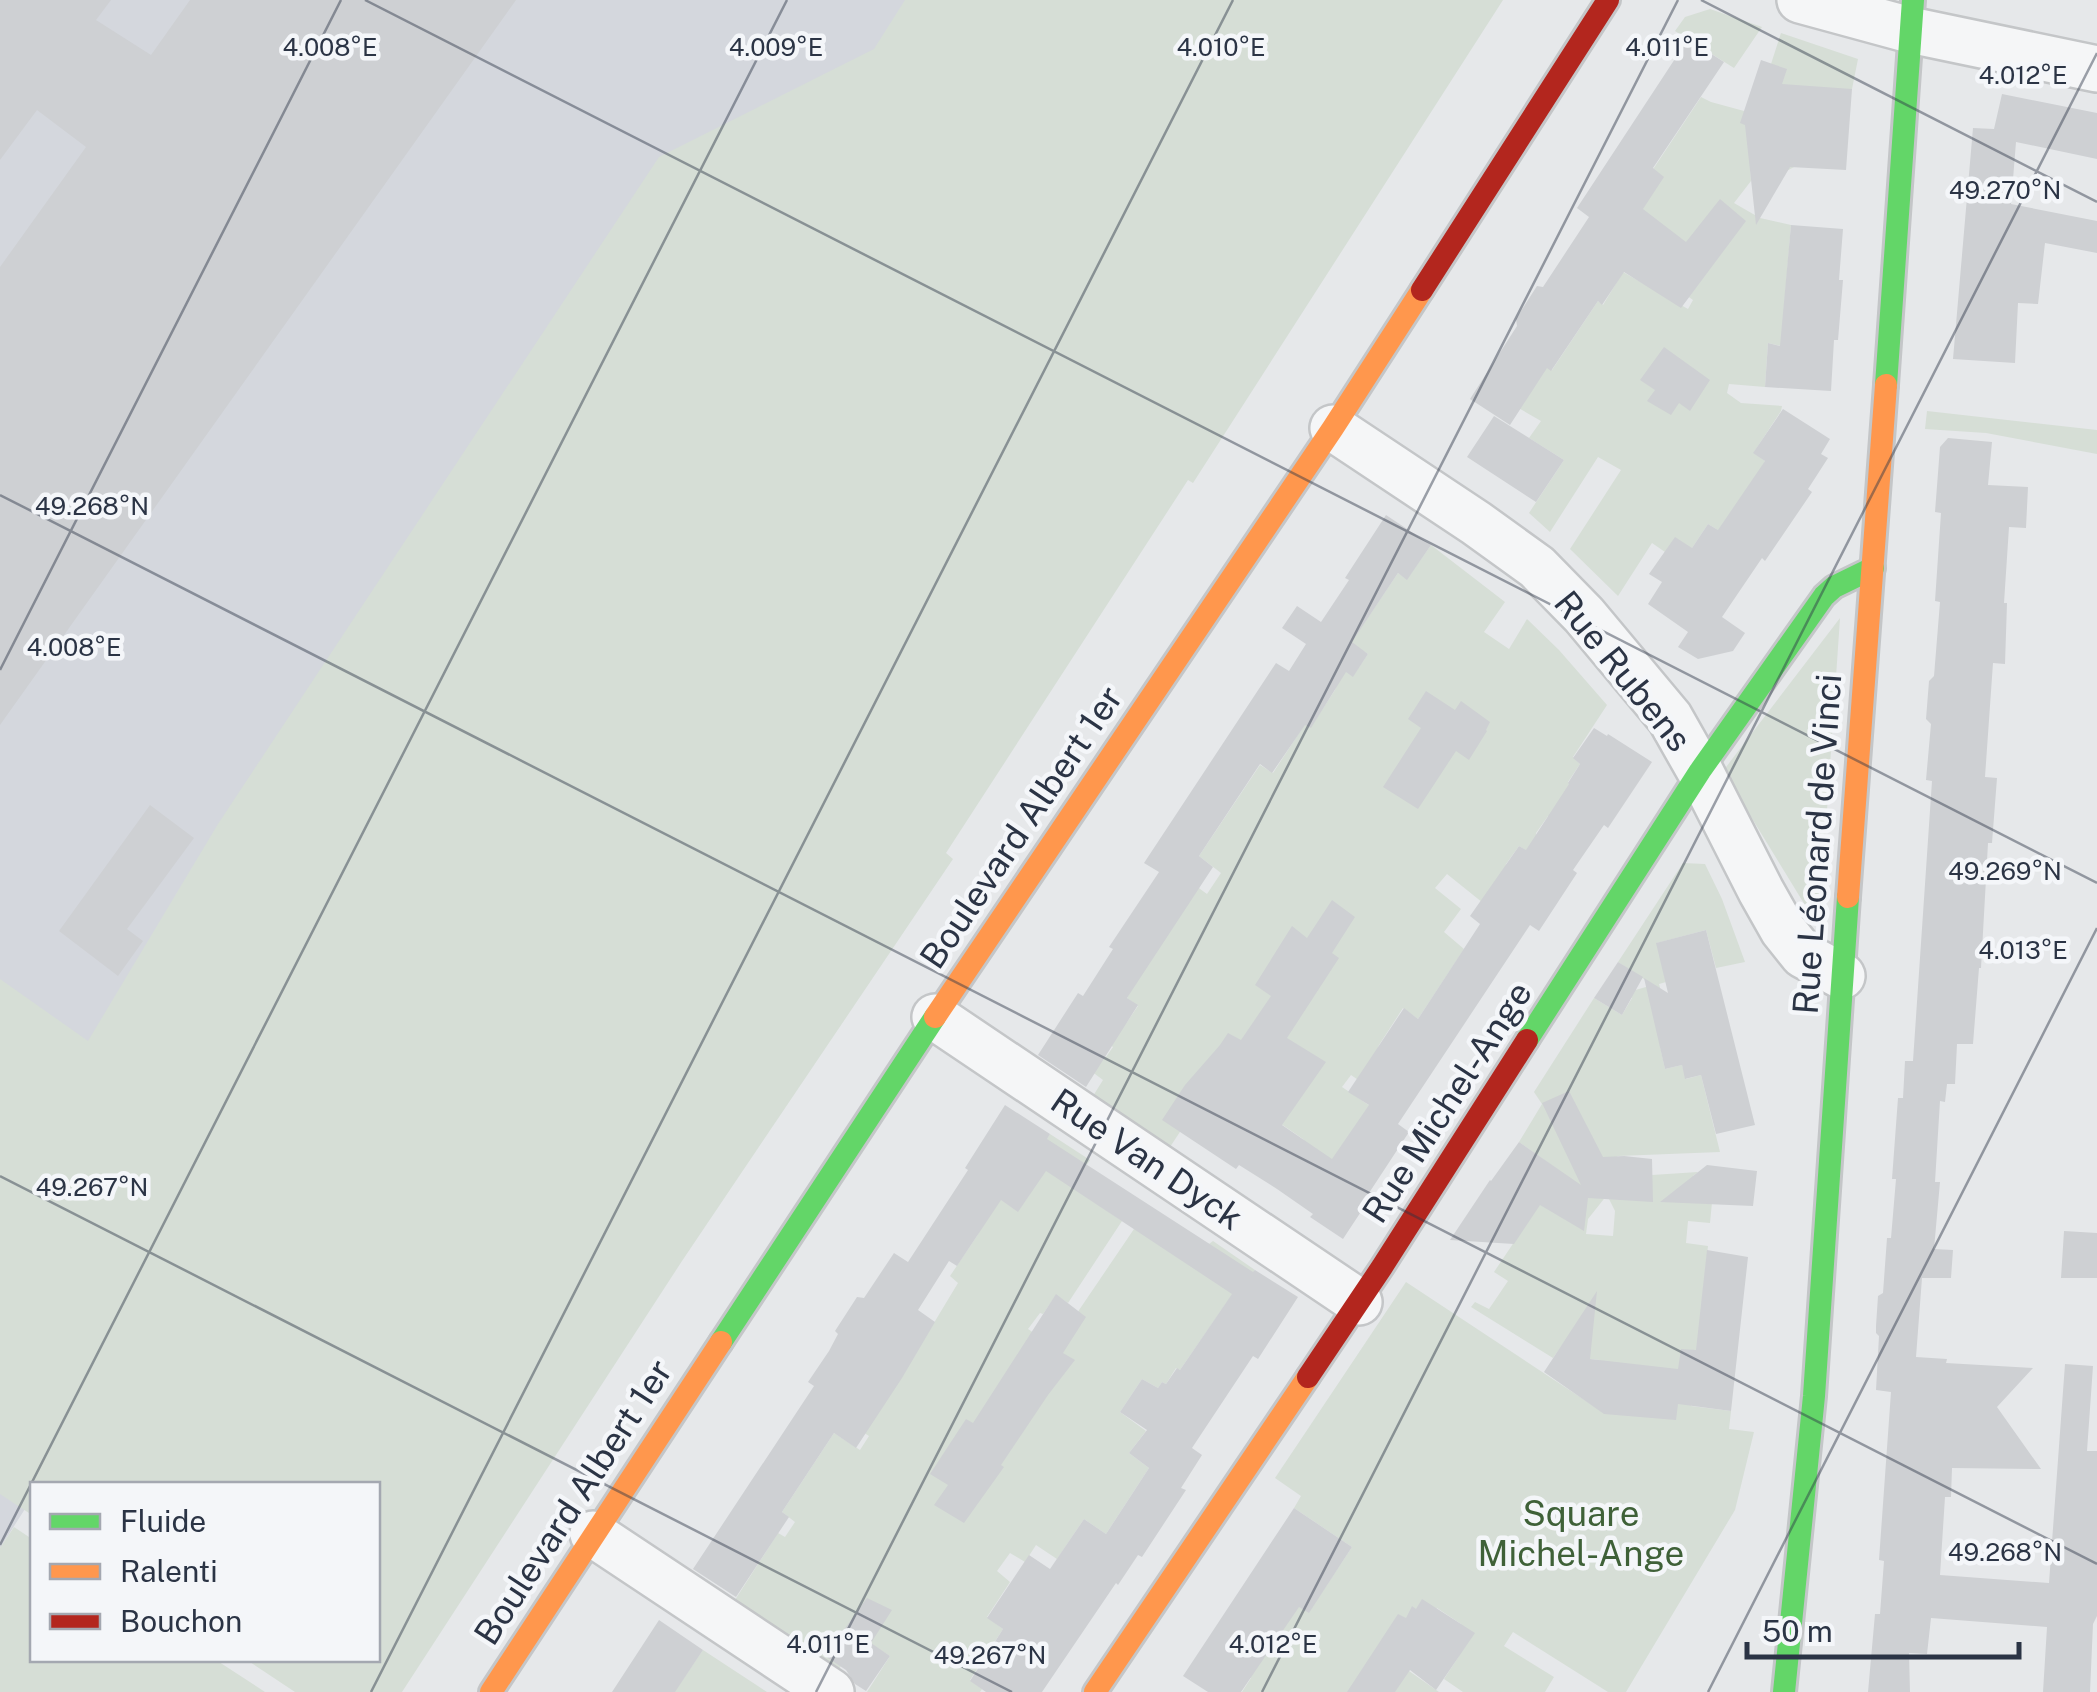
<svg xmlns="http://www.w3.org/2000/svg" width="2097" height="1692" font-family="'Public Sans',sans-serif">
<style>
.built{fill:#d4d7dd}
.green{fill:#d6ded6;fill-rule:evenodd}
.building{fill:#ced0d3}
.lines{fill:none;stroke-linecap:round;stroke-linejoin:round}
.street-casing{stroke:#c4c6c8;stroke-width:50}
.fast-casing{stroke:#c4c6c8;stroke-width:28}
.slow-casing{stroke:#c4c6c8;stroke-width:28}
.jam-casing{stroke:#c4c6c8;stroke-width:28}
.street{stroke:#f5f6f7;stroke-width:45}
.fast{stroke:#63d668;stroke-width:22}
.slow{stroke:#ff974d;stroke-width:22}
.jam{stroke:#b3261e;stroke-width:22}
.ticks{fill:none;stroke:#2b3445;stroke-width:2.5;stroke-opacity:0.45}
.labels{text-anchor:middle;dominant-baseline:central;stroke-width:9;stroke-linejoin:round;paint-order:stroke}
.street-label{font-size:35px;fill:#2b3445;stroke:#f4f6f9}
.park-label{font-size:35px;fill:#3f6138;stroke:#f4f6f9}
.ticks-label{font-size:25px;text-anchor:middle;fill:#2b3445;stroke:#f4f6f9;stroke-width:9;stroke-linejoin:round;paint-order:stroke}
</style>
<rect width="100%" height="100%" fill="#e6e8ea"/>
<!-- built -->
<path class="built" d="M0,0h1019l-987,1484v14l-32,50z"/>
<!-- green -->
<path class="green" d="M905,0h598l-310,483 -5,-3 -242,373 7,6 -271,402 -280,431h-107l-48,-32h131v-176h-346v31l-32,-21v-515l88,62 130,-217 441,-667 215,-108z
M1710,9l52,18 -28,41 -59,-37 10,-14z
M1781,33l77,26 -6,30 -58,78 -13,7 -31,-10 1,17 -17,22 26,15 31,7 -10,121 -13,-3 -3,44 -36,-3 -2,9 14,10 41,3 -1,5 -27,41 11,9 -34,77 -23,-14 -16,24 -27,4 -13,-9 -34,53 -48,-47 51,-79 -23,-13 -48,75 -21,-19 35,-53 -35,-22 12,-17 -26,-15 28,-41 9,5 46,-69 5,4 20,-33 65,37 5,-9 -10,-7 -51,-92 69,-104 10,5 44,12z
M1927,411l170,19v24l-111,-21 -61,-4z
M1431,545l74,57 -21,30 25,17 18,-30 32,31 48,55 -34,52 7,7 -12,18 9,7 -18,34 -11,-7 -12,17 1,24 -18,-11 -13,18 -8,51 -51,-41 -12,14 26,21 -17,23 20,17 -46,70 -15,-11 -24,37 -15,39 -13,-9 -9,12 37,25 -46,70 -30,-43 -32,-22 -74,-11 -27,41 -77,-51 10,-16 -12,-9 11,-16 4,2 7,-10 -12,-10 26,-15 11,-16 -11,-8 58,-120 22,16 14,-21 -22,-17 61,-91 13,8 32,-49 6,3 24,-37 7,-21 11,7 15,-22 -17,-11 47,-70 9,6z
M1840,618l-21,310 -96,-157z
M1683,863l22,1 17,35 23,63 -29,6 -10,-38 -49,13 9,39 -7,2 16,58 -15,4 5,23 17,-4 4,14 15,-4 19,77 -102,4 -23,13 57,6 46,-3 -5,4 19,26 -2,21 -22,-2 -2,22 22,3 -17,160 40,5 -2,18 25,3 -19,78 -109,182h-18l-95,-60 -9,14 50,31 -9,15h-82l-19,-13 15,-23 -6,-18 8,-14 -24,-16 -38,56 40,28h-197l9,-14 -12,-8 59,-64 11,6 43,-65 -58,-39 7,-12 -26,-18 131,-196 189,125 5,-47 -21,-2 -14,-17 -12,17 -82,-51 4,-5 14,7 19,-28 -14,-9 67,-100 -42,-30 23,-38 -8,-12 60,-94 28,17 10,-17 -7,-5 28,-8 -35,-23zM1607,1195l8,16 -2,25 -27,-2 2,-15z
M1050,1134l40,26 -18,27 50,34 -54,82 -12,-8 -13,19 -3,-1 -12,16 26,18 80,-118 75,15 4,-3 42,29 -22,35 -6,-3 -47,68 -4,-2 -10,16 -4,-2 -4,6 -16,-9 -22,33 26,19 -17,22 20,15 -43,66 -22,-15 -27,40 -21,-14 -11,17 -15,-9 -13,18 13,11 -23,35 16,12 -33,51 12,9 -2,3h-113l23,-36 -30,-19 -23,35 -104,-69 45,-70 7,4 10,-15 -13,-10 52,-79 26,17 9,-14 -14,-9 59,-71 44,-73 -8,-7 27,-40 20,-39 21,14 12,-17 -13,-10z
M14,1527l18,12v121h184l49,32h-265v-144z
M703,1650l64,42h-103l15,-7z"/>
<!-- building -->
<path class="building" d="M0,0h111l-15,20 55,35 39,-55h326l-516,725v-458l86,-120 -49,-37 -37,50z
M1688,39l36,23 -71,106 11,9 -21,32 43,33 34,-43 26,22 -65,87 -57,-36 -22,33 -4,-4 -47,70 -4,-3 -37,57 -40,-26 47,-73 -1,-7 5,-8 16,-25 6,1 46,-70 -12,-9z
M1761,60l26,9 -5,15 70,5 -6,81 -56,-3 -34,58 -11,-100 -5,-2z
M2002,94l95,19v46l-81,-17 -5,62 86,17v32l-52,-10 -7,61 -20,-1 -3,60 -62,-4 20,-231 21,1z
M1791,225l52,4 -4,51h4l-5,60h-4l-3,51 -66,-4 3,-44 12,3z
M1664,347l46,33 -20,31 -11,-8 -8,12 -24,-14 8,-11 -15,-10z
M1783,409l47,30 -9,15 7,4 -20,31 4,3 -47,69 -3,-3 -40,59 23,16 -12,18 -35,8 -20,-12 10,-15 -40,-28 14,-22 -13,-8 26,-37 17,11 16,-24 10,6 47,-69 -12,-8z
M1494,416l70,44 -28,42 -69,-45z
M1948,438l44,4 -4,43 40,2 -2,41 -17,-1 -5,76h3l-2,61 -12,-1 -8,114 12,1 -5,65h-4l-7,125h-2l-6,76h-16l-2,40h-8l-2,18 -5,-1 -5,81h5l-6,67 19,1 -2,28h-29l-6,79 31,2 -1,4 87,5 -36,39 44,62 -89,-1 -1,29h-6l-5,78 109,8 16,-219 28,2 -6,85h10v165l-4,8 -3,68h-47l4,-65 -116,-9 -4,36 -18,-1 1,39h-42l7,-78h5l4,-53 -5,-1 12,-168 -15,-2 3,-54 -3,-3v-7l2,-30 5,-3 4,-55h4l5,-59h-4l6,-81h5l2,-37h8l19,-280 -6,-1 5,-56 -5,-5 3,-38 5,-5 6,-74 -5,-1 6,-88 -6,-1 5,-65z
M1386,515l45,30 -24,35 -9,-7 -46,69 16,12 -15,23 -7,-5 -35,56 -6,-3 -33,48 -12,-9 -61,92 14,11 -86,131 11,7 -52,82 -48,-32 40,-62 5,3 30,-47 -4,-2 50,-75 -15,-9 132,-200 13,8 17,-27 -24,-16 15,-22 24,16 28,-42 -4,-2z
M1426,691l29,19 6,-9 29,21 -4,8 1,1 -18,29 -13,-9 -38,58 -35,-22 38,-59 -13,-9z
M1594,728l13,8 1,-2 44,28 -44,66 -4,-3 -31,45 4,3 -38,58 -9,-6 -132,199 11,8 -40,61 3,2 -29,44 -33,-22 3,-3 -36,-25 -38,-24 -3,4 -74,-49 23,-35 35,-40 8,-12 13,7 30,-44 -16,-11 37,-59 15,12 25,-38 23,17 -23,36 7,5 -52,80 39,24 -44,63 50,34 37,-54 -21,-13 56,-84 14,11 62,-95 -10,-8 49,-70 7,4 43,-66 -1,-1 12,-19 -7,-6z
M150,805l44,33 -67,91 16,12 -25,35 -59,-45z
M1706,930l49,195 -39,9 -15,-59 -16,4 -3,-14 -17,4 -21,-91 24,15 -12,-50z
M1618,962l25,15 -21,38 -28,-17z
M1569,1091l34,66 21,-1 28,3 1,43 -65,-4 -4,33 -44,-26 -26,39 -64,-4 40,-60 1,1 28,-39 62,43 -39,-82z
M1005,1105l45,29 -3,5 206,133 2,-2 43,27 -40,62 -5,-3 -61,92 10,7 -21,33 5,2 -44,67 -4,-2 -20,30 -2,-2 -74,109h-56l-16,-11 33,-52 -16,-11 42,-63 21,14 34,-50 22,15 43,-66 -20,-15 18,-23 -27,-18 22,-33 16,9 4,-6 4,2 11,-16 3,2 52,-76 -186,-123 -28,41 -17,-12 -44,66 -8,-5 -31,49 17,12 -33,56 -46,70 -22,-15 -52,79 7,5 -53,80 -43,-28 121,-183 -6,-4 21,-31 9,-17 -3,-3 22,-34 7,1 30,-45 14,9 60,-92 -3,-2z
M1707,1165l50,6 -4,35 -93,-4z
M2064,1231l33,2v45h-36z
M1707,1250l41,7 -17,154 -53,-7 -2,16 -72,-6 -60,-42 53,-81 -7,68 88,10 3,-20 15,1z
M1056,1294l30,23 -23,36 12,7 -27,35 -47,70 3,2 -40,56 -30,-18 14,-20 -18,-11 36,-55 7,4z
M1294,1508l58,39 -43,66 -10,-6 -58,85h-33l-25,-16z
M867,1598l25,12 -21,33 19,13 -24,35 -11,-7 -9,-14 -21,-14z
M1422,1599l53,34 -39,57 -26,-20 -15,22h-48l51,-78 8,4 6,-12 4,3z
M659,1620l44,30 -28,42h-63z"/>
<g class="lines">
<!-- street casing -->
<g class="street-casing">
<path id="street" d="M1800,0l110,30 187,39
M1333,428l143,95 61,44 47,48 86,103 30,53 61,120 22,39 20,25 39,21
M935,1017l424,285
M593,1534l238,158"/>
</g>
<!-- fast casing -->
<g class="fast-casing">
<path id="fast" d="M1886,385l27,-385
M1527,1040l173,-269 124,-175 10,-9 39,-19
M721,1342l214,-325
M1784,1692l30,-296 34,-499"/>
</g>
<!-- slow casing -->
<g class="slow-casing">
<path id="slow" d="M1848,897l38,-512
M935,1017l398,-589 89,-138
M491,1692l230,-350
M1095,1692l213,-315"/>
</g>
<!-- jam casing -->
<g class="jam-casing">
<path id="jam" d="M1422,290l186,-290
M1308,1377l74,-110 145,-227"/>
</g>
<!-- street -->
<use href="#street" class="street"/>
<!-- fast -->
<use href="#fast" class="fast"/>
<!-- slow -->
<use href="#slow" class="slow"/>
<!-- jam -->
<use href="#jam" class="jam"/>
</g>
<!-- ticks -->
<path class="ticks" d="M365,0l1732,883M1701,0l396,202M0,495l2097,1069M0,670l341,-670M0,1176l1012,516M0,1545l787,-1545M371,1692l862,-1692M816,1692l862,-1692M1262,1692l835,-1639M1708,1692l389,-764"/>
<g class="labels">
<!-- street labels -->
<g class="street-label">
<text transform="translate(1623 671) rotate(51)">Rue Rubens</text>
<text transform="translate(1021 827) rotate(-56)">Boulevard Albert 1er</text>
<text transform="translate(1817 844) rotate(-86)">Rue Léonard de Vinci</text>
<text transform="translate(1447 1102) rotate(-57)">Rue Michel-Ange</text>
<text transform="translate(1147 1159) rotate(34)">Rue Van Dyck</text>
<text transform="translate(573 1502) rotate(-57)">Boulevard Albert 1er</text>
</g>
<!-- park labels -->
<g class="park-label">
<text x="1581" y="1513">Square<tspan x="1581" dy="40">Michel-Ange</tspan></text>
</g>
</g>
<g class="ticks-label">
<text x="330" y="56">4.008°E</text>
<text x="776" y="56">4.009°E</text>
<text x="1221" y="56">4.010°E</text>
<text x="1667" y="56">4.011°E</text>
<text x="2023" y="84">4.012°E</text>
<text x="2005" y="199">49.270°N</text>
<text x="92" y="515">49.268°N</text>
<text x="74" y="656">4.008°E</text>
<text x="2005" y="880">49.269°N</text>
<text x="2023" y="959">4.013°E</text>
<text x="92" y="1196">49.267°N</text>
<text x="2005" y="1561">49.268°N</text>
<text x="828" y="1653">4.011°E</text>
<text x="1273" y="1653">4.012°E</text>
<text x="990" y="1664">49.267°N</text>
</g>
<!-- legend -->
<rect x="30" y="1482" width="350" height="180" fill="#f4f6f9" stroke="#a4a8b1" stroke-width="2.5"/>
<rect x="50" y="1514" width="50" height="15" fill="#63d668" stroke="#a4a8b1" stroke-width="2.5"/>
<text x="120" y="1532" font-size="30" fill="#2b3445">Fluide</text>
<rect x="50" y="1564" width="50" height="15" fill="#ff974d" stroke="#a4a8b1" stroke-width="2.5"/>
<text x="120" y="1582" font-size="30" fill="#2b3445">Ralenti</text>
<rect x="50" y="1614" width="50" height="15" fill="#b3261e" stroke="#a4a8b1" stroke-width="2.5"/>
<text x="120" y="1632" font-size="30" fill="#2b3445">Bouchon</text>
<!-- scale -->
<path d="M1747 1642v15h272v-15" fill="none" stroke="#2b3445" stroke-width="5"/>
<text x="1762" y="1642" font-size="30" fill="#2b3445" stroke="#f4f6f9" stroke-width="8" paint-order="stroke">50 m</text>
</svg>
